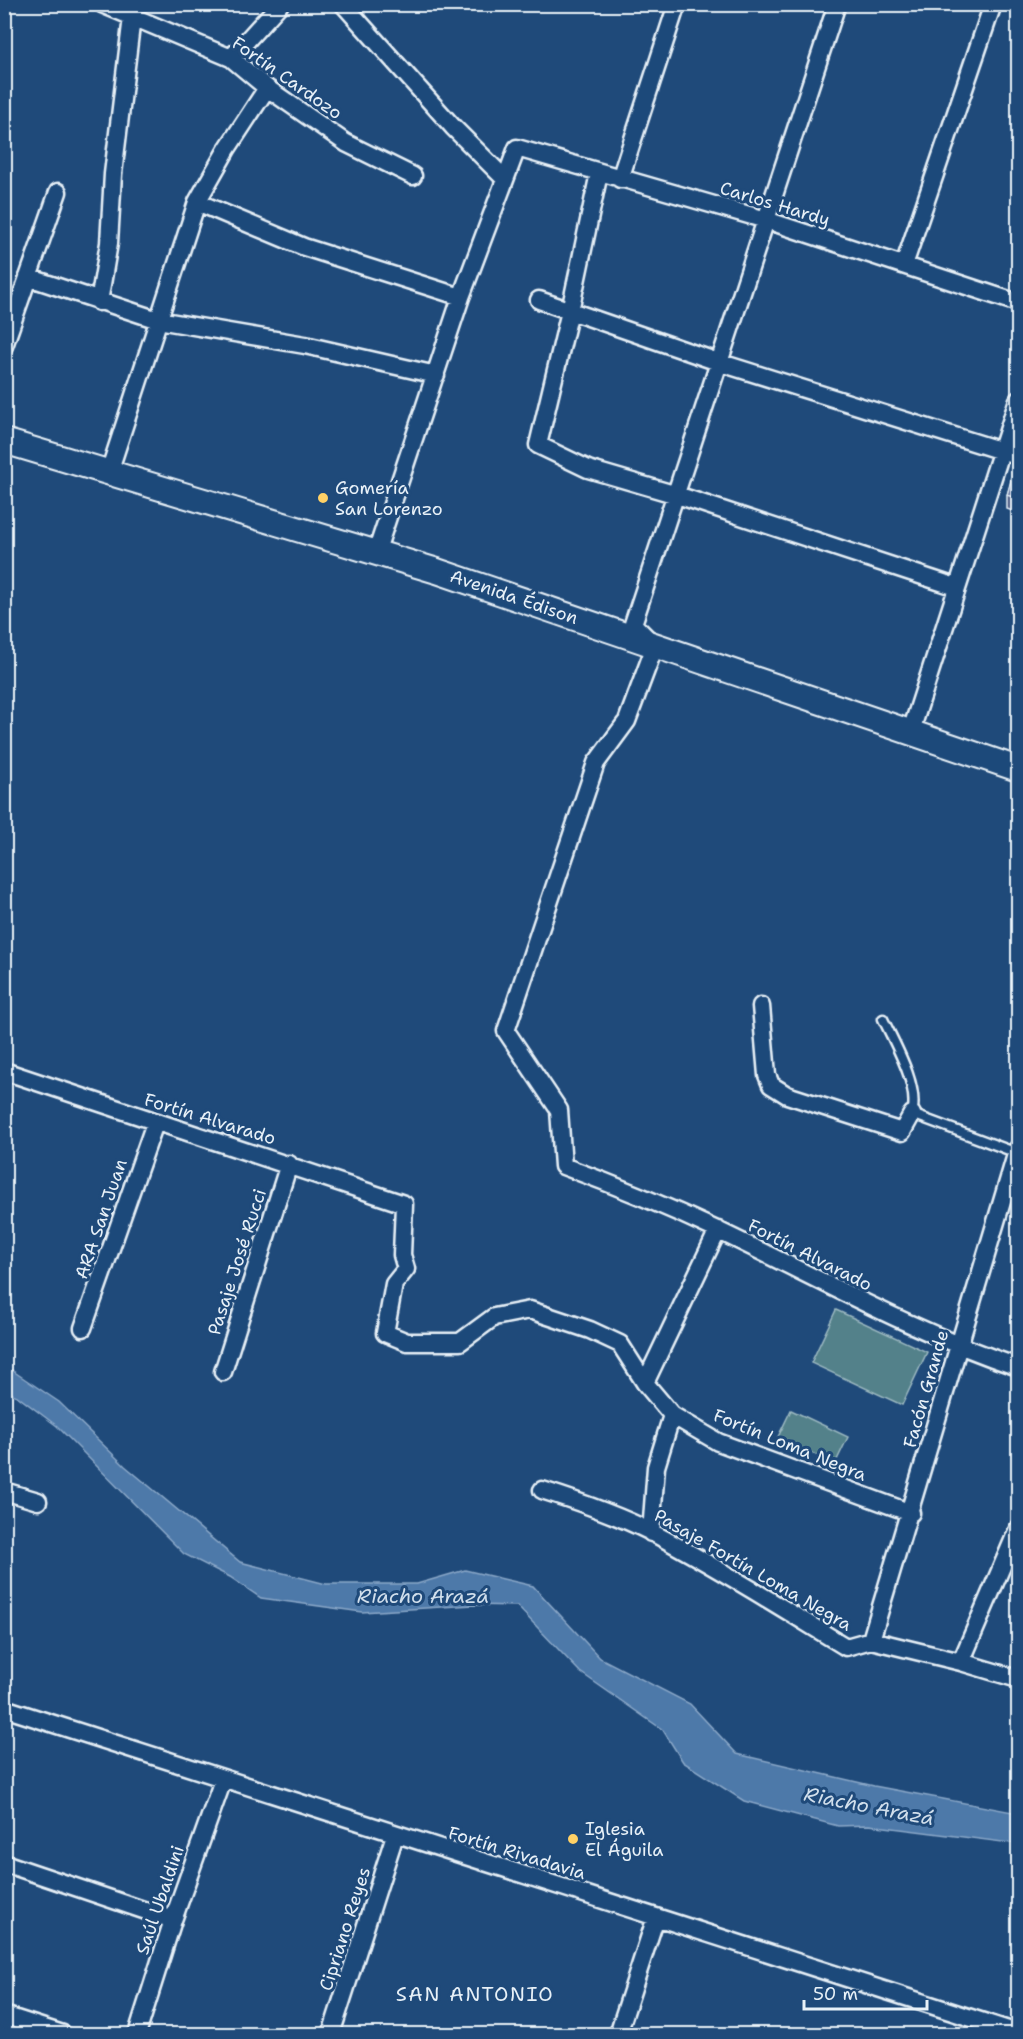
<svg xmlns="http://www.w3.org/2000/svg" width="1023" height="2039" font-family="'Shantell Sans',sans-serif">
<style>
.green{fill:#52818a;stroke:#9db9c1;stroke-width:1.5}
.water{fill:#4e79a9;stroke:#8ca9c9;stroke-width:1.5}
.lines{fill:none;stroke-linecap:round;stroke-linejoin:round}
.service-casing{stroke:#e8f1f8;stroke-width:13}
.minor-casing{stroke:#e8f1f8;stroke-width:21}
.secondary-casing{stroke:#e8f1f8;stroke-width:28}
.service{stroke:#1f4a7a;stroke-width:8}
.minor{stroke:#1f4a7a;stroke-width:16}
.secondary{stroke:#1f4a7a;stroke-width:24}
.wall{fill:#4d5b84;stroke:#e8f1f8;stroke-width:1.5}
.building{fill:#596a99;stroke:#e8f1f8;stroke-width:1.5}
.poi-dot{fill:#ffd166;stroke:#1f4a7a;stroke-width:2}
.labels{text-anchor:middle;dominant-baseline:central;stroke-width:6;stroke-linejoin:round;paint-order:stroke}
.street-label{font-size:18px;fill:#e8f1f8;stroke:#1f4a7a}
.poi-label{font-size:18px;fill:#e8f1f8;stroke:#1f4a7a;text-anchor:start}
.water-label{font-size:20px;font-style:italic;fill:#d1dfec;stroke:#1f4a7a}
.neighbourhood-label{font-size:20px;letter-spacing:1.5px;fill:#e8f1f8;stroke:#1f4a7a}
</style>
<rect width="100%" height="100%" fill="#1f4a7a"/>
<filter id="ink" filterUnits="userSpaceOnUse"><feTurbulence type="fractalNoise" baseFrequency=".0167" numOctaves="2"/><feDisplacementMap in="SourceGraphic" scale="12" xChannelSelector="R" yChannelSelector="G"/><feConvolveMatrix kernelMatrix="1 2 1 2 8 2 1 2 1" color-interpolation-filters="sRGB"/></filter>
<g filter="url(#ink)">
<!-- green -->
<path class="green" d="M836,1310l91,42 -25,53 -91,-42z
M791,1410l57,27 -13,27 -57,-27z"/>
<!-- water -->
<path class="water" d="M4,1365l55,37 66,64 115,96 86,22h91l48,-14 68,16 67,72 90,46 47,50 137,32 144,27v31l-149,-19 -31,1 -94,-25 -61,-39 -20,-32 -83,-58 -63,-66 -44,-1 -111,7 -101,-14 -31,-21 -46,-23 -127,-128 -40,-30 -12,-5z"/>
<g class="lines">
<!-- service casing -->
<g class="service-casing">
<path id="service" d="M883,1019c12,25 37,68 29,95l105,39"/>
</g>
<!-- minor casing -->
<g class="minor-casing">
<path id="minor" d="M102,4l129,54 36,30 79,55 67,33
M343,4l110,123 52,52
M837,4l-204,620 22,22 -28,75 -31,42 -90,268 53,79 4,56c52,19 105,41 156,65 101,48 192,100 299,136
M231,58l49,-54
M599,173l-29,138 -32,134 50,24 89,26 279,92
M620,179l57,-175
M197,202l107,45 157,50
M904,265l89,-261
M28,277l130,43 147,25 131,30
M539,300l182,63 297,93
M99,302l10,-59 4,-69 19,-157
M4,346l54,-154
M119,476l-7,-13 85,-261 30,-53 40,-61
M379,544l82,-247 56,-149 249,72 252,83
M911,731l107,-331
M761,1006l6,69 4,10 16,10 115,37 10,-18
M4,1071l400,133 -2,51 4,14 -12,15 -9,49 22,9h53l34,-25 36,-7 60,20 30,14 25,39 27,32 46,27 193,71
M83,1328l72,-205
M223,1372l66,-208
M645,1383l73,-153
M542,1490c38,12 76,25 111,43 66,35 129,75 193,114l25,-7 90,22 57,17
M4,1491l34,10
M651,1533l5,-66 16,-52
M871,1640l147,-492
M961,1662l57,-133
M4,1708l1014,325
M4,1863l169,57
M4,2015l59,19
M137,2034l36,-114 50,-140
M331,2034l64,-199
M618,2034l38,-117"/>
</g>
<!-- secondary casing -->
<g class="secondary-casing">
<path id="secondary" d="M4,441l433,130 581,198"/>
</g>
<!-- service -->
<use href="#service" class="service"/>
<!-- minor -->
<use href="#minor" class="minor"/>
<!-- secondary -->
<use href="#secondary" class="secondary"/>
</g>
<!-- wall -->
<path class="wall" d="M1018,460v53l-11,-4v-14z"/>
<!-- building -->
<path class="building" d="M1017,459l1,1v39l-11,-4z"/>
</g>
<!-- markers -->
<g class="poi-dot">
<circle cx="323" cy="498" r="6"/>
<circle cx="573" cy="1839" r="6"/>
</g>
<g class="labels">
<!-- street labels -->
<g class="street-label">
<text transform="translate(287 78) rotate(35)">Fortín Cardozo</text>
<text transform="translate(775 204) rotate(17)">Carlos Hardy</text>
<text transform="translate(514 597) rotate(19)">Avenida Édison</text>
<text transform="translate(210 1119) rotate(17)">Fortín Alvarado</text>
<text transform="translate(101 1219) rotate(-71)">ARA San Juan</text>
<text transform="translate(810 1255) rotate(27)">Fortín Alvarado</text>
<text transform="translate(237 1262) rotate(-72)">Pasaje José Rucci</text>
<text transform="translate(926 1389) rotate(-74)">Facón Grande</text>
<text transform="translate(790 1445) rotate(22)">Fortín Loma Negra</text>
<text transform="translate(753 1570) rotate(30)">Pasaje Fortín Loma Negra</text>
<text transform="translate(517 1853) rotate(17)">Fortín Rivadavia</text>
<text transform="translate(160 1900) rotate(-71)">Saúl Ubaldini</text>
<text transform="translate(345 1929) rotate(-72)">Cipriano Reyes</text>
</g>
<!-- poi labels -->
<g class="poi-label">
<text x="335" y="488">Gomería<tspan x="335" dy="21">San Lorenzo</tspan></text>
<text x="585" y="1829">Iglesia<tspan x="585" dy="21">El Águila</tspan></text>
</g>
<!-- water labels -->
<g class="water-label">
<text x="423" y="1596">Riacho Arazá</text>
<text transform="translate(869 1806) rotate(11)">Riacho Arazá</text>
</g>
<!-- neighbourhood labels -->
<g class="neighbourhood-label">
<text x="475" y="1994">SAN ANTONIO</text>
</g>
</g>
<!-- margin -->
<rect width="1023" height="2039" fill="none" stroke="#1f4a7a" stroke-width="24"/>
<rect x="12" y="12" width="999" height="2015" fill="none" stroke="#e8f1f8" stroke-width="2" filter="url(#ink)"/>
<!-- scale -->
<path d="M804 2000v9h123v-9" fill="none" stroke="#e8f1f8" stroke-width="3"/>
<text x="813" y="2000" font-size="18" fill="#e8f1f8" stroke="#1f4a7a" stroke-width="4.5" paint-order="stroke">50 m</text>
</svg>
